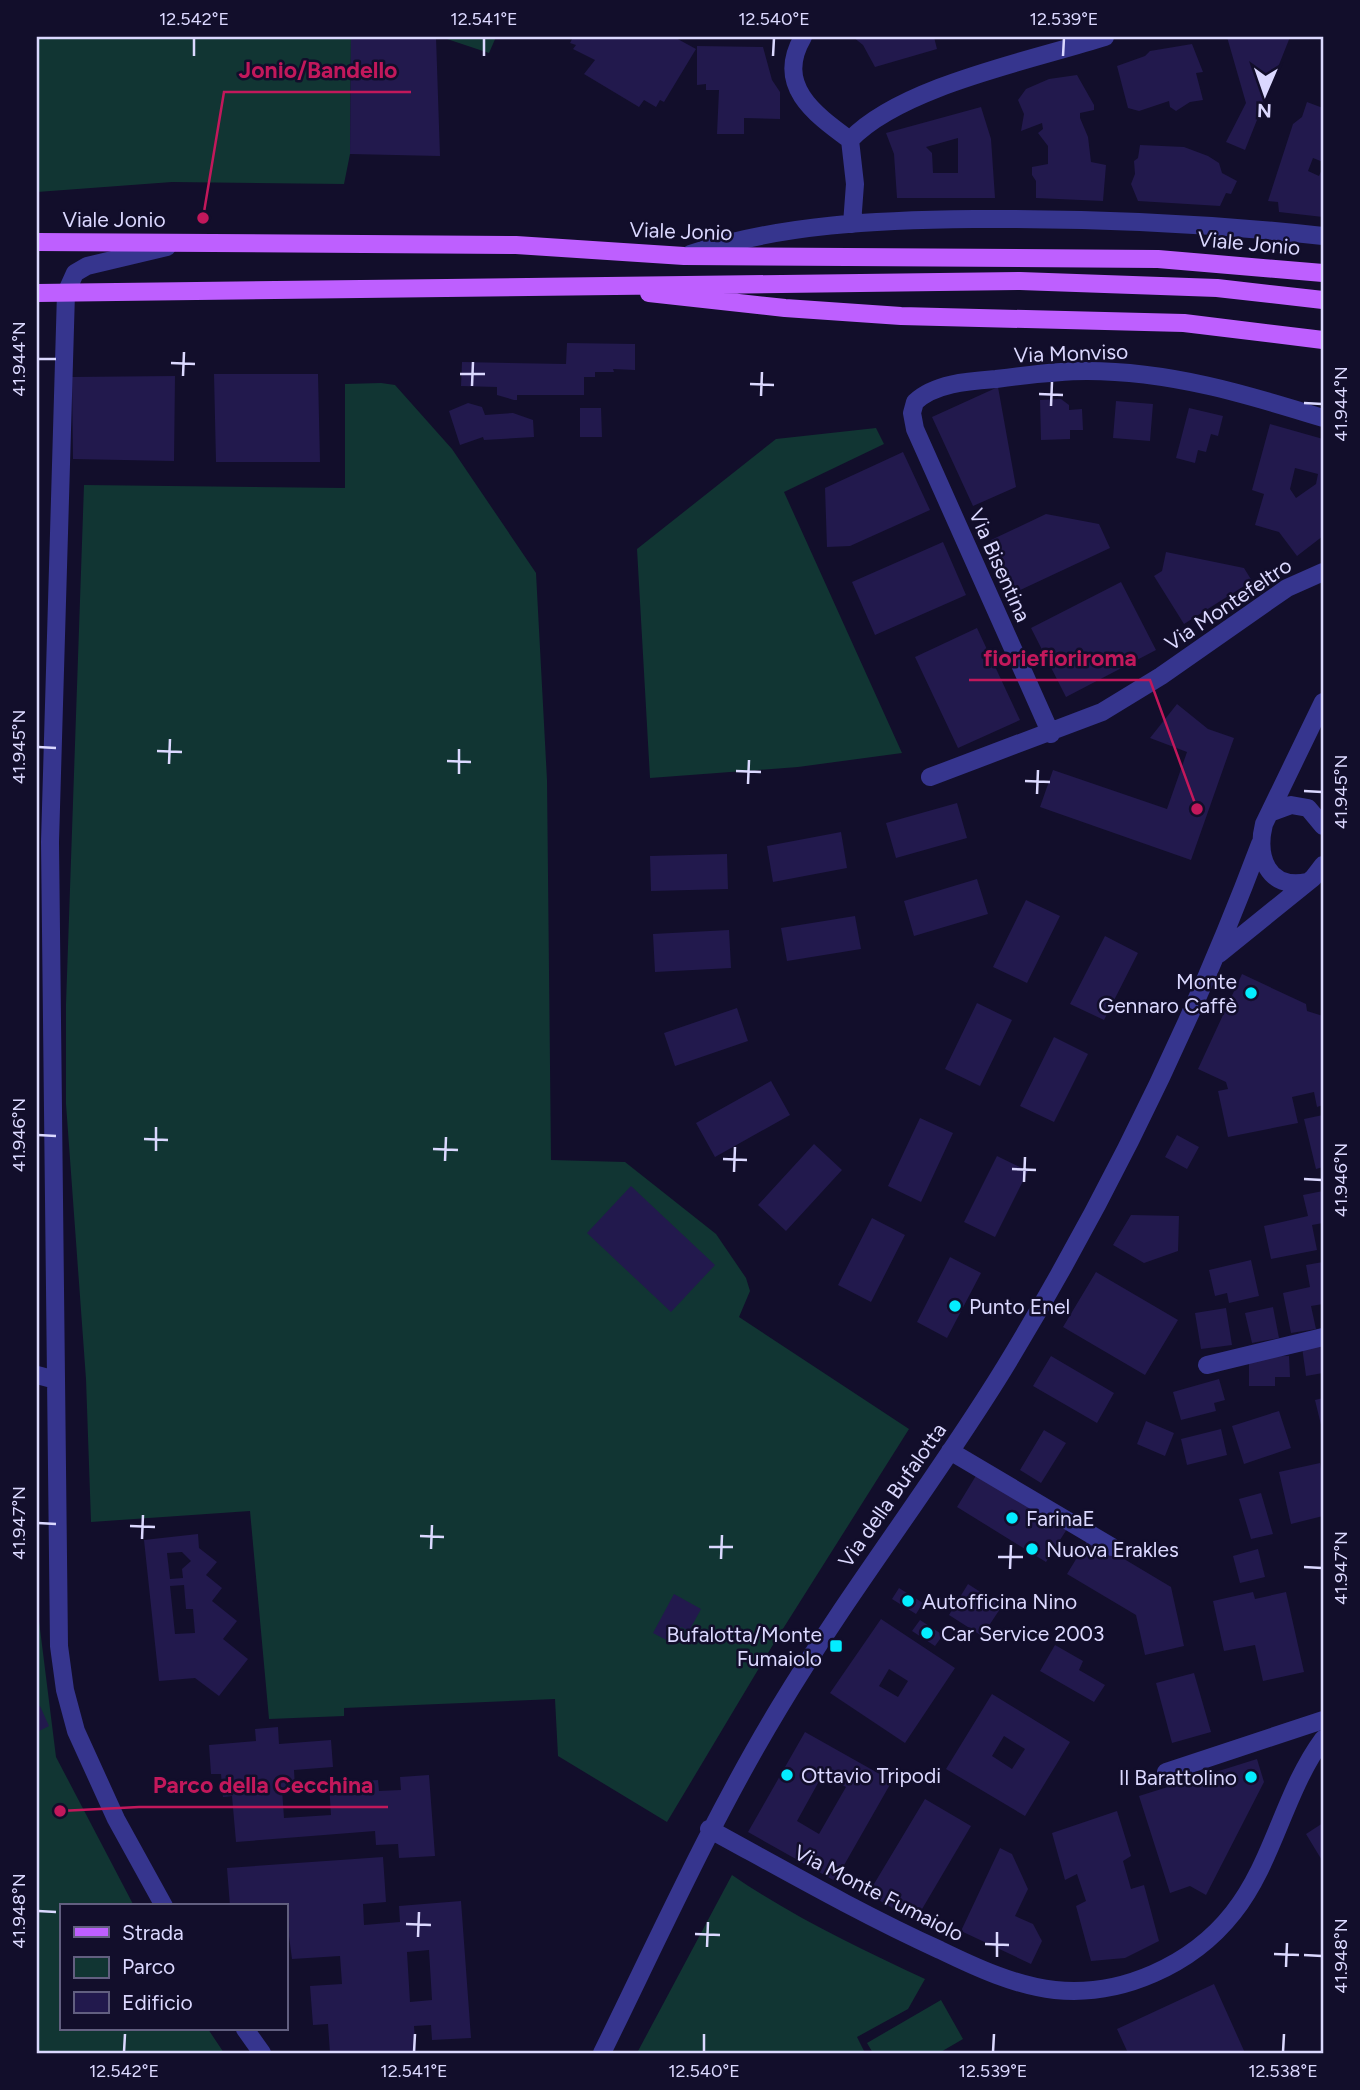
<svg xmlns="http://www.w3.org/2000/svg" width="1360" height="2090" font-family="Figtree,sans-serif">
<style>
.green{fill:#113533}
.building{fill:#22194d;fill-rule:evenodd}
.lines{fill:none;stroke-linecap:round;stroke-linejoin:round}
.minor{stroke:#36358e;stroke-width:18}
.major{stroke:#be5fff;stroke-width:18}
.ticks{fill:none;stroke:#dbd8ff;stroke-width:2.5}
.poi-dot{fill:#04edff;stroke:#120e2b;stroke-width:2.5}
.labels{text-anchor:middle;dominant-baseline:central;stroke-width:5;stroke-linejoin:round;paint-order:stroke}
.street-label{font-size:21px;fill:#dbd8ff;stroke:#120e2b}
.poi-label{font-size:21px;fill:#dbd8ff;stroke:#120e2b;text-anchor:start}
.leader{fill:none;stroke:#c2185b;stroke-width:2.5}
.callout-dot{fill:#c2185b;stroke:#120e2b;stroke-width:2.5}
.callout-label{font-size:23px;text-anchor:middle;font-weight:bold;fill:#c2185b;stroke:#120e2b;stroke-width:5;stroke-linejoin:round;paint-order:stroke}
.neatline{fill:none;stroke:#dbd8ff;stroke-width:2.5}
.ticks-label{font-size:18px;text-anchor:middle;fill:#dbd8ff}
</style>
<rect width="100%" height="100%" fill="#120e2b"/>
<!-- green -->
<path class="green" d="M37,37h314l-1,117 -6,30 -172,-2 -135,10z
M441,37h55l-7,16z
M381,383l14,2 57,64 84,124 11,207 4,380 74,2 91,72 30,44 4,13 -11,26 170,112 -135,214 -107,179 -109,-66 -3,-57 -211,9v8l-75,3 -19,-208 -159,11 -5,-143 -20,-275v-100l18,-519 261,3v-104z
M876,428l8,16 -100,48 118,261 -104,14 -148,11 -13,-229 139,-110z
M37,1605l19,152 78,149h-73v123h147l16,24h-187z
M732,1875c61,42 126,73 193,104l-17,30 -51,28 8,16h-228z
M941,2000l22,39 -24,14h-66l-6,-10z"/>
<!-- building -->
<path class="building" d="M351,37h85l4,119 -90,-2z
M573,37h101l22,12 -32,53 -4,-2 -4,7 -12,-7 -5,7 -55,-33 11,-14 -22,-11 3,-4 -6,-2z
M853,37h81l3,12 -62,18 -12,-22z
M1227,37h63l-45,113 -19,-8 20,-39z
M1192,44l11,28 -7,1 7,27 -13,2 -14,9 -6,-4 -1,-6 -30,10 -11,-3 -11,-42 28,-10 5,-5z
M697,46l66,1 9,33 8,12v27l-36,-1v16h-27l2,-44h-13v-6l-9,1z
M1077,75l17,30v5l-14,3v5l8,19 3,25 15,3 -3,36 -67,-3v-17l-4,-6v-8l16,-3v-18l-10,-13 5,-4 -1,-6 -21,8 3,-17 -6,-14 8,-11 23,-10z
M1307,102l16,6v54l-10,-4 -5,13 11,5 4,-9v50l-44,-5 -1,-10 -10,-1 25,-77 9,-7z
M981,107l10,32 4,59h-98l-3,-44 -8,-21zM958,138v35h-25l-1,-20 -6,-6z
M1140,145l44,2 24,9 11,7 3,10 15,8 -6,13 -5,-1 -6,13 -82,-5 -7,-17 4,-10 -1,-13 4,-3z
M567,343l68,1v26l-22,-1 1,3h-19v5h-11v18h-67v5h-3l-17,-5v-8l-36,-1 1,-24 104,2z
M214,374h104l2,88h-104z
M175,376l-1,85 -101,-2 -1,-82z
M998,387l18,100 -43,19 -41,-89z
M1061,399l8,6v5l13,-1 1,21h-13v9l-29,1 -1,-40z
M1116,401l37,3 -3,37 -37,-3z
M468,403l14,4 3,8 28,-2 20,7 1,17 -50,3 -1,-3 -23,8 -11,-34z
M580,408h21l1,29h-22z
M1189,408l34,8 -5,20 -7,-2 -5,18 -8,-2 -3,13 -19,-5z
M1270,424l53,15v97l-26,20 -18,-24 -24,-7 9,-31 -12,-4zM1295,468l23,6 -2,10 -20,14 -6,-9z
M903,452l27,58 -80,36 -23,1 -2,-59z
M1046,514l53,10 11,24 -94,44 -25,-52z
M943,542l23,53 -91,40 -23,-53z
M1166,552l78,16 8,13 -68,43 -30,-48 8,-5z
M1121,582l35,68 -90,47 -35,-69z
M977,628l43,92 -62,28 -43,-91z
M1177,704l31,25 26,9 -43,122 -151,-53 13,-37 114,39 20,-57 -37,-14z
M957,803l10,35 -71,20 -10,-35z
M841,832l6,36 -74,14 -6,-36z
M727,854l1,35 -77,2 -1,-35z
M977,879l11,35 -74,22 -10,-35z
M1026,900l34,16 -33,67 -34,-16z
M855,916l6,33 -74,12 -6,-33z
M729,930l2,38 -76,4 -2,-38z
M1105,936l33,17 -34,67 -34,-16z
M1242,974l64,30 1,7 16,5v89l-6,2 -3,-15 -22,5 6,26 -70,14 -10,-46 10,-2 -2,-7 -28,-13z
M977,1003l35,17 -32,66 -35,-17z
M737,1008l11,33 -73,25 -11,-33z
M1054,1037l34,17 -34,68 -34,-16z
M771,1081l19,34 -75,42 -19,-34z
M1323,1115v52l-7,2 -12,-50z
M920,1118l33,15 -32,69 -33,-16z
M1177,1135l22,12 -12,22 -22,-12z
M814,1144l28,26 -56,61 -28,-26z
M997,1156l31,15 -33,66 -31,-15z
M631,1186l84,79 -44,47 -84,-79z
M1323,1191v32l-11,2 5,25 -46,9 -7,-33 44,-10 -5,-21z
M1131,1215l48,1 -1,35 -34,12 -31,-18z
M872,1218l33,17 -34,67 -33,-17z
M950,1257l31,16 -34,65 -30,-16z
M1251,1260l8,36 -30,7 -2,-10 -12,3 -6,-26z
M1323,1262v42l-12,2 5,23 -25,4 -8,-40 27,-6 -4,-22z
M1096,1272l82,48 -33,55 -82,-48z
M1273,1307l6,31 -27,5 -7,-30z
M1226,1308l6,37 -31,4 -6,-36z
M1323,1344v29l-17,3 -4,-29z
M1051,1356l63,37 -17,30 -64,-37z
M1289,1356l1,21h-15v9h-26v-29z
M1219,1379l6,21 -11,3 2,8 -35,9 -8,-28z
M1323,1398v31h-1l-7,-29z
M1279,1411l12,37 -47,16 -12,-38z
M1146,1421l28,12 -9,23 -28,-12z
M1221,1429l6,26 -40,10 -6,-26z
M1044,1430l22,13 -25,40 -21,-13z
M1320,1463l3,17v36l-32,8 -12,-52z
M977,1474l90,55 -21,33 -89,-55z
M1261,1493l12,41 -22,5 -12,-40z
M198,1534l1,14 18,14 -11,13 16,13 -10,13 25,20 -14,18 25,20 -29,37 -24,-18 -36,3 -15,-141zM182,1552l9,9 -9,8 1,9 -13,1 -3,-26zM184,1585l2,24h7l2,24 -20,1 -5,-48z
M1089,1538l82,49 13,59 -39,9 -9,-40 -69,-41z
M1258,1549l7,28 -25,6 -7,-27z
M968,1584l34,22 -20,30 -33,-21z
M899,1588l24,15 -7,11 -24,-15z
M1253,1592l2,7 31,-7 18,80 -41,9 -8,-36 -31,6 -11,-50z
M674,1594l27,15 -12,22 -8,-4 -9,16 -19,-10z
M881,1619l74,49 -50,75 -75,-50zM889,1669l19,12 -10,16 -19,-11z
M920,1620l23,15 -8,11 -23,-15z
M1055,1645l28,16 -4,9 26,15 -11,17 -54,-31z
M1194,1673l17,59 -39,11 -16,-60z
M992,1694l78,48 -45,74 -79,-47zM1004,1736l21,13 -13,20 -20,-13z
M40,1706l9,20 -12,6v-24z
M278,1727l1,17 52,-4 2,27 -39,3 1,18 -13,1 2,29 47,-3 -2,-31 49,-4 1,11 22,-1 -1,-13 29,-2 6,81 -36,2 -1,-14 -22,1 -1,-14 -139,11 -4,-46 -9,1 -2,-23h-10l-2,-29 47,-4 -1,-12z
M805,1732l87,49 -57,100 -87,-49zM823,1774l23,13 -27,47 -22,-13z
M1257,1759l7,23 -58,113 -16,-9 -20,7 -31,-97z
M925,1799l46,27 -56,95 -47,-27z
M1117,1811l14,45 -8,5 8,28 13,-4 15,56 -34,17 -34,3 -15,-55 10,-5 -9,-27 -12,6 -13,-47z
M1323,1823v39l-17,-28z
M1000,1848l12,6 16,35 -13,27 18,8 9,17 -11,23 -70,-33z
M383,1857l3,45 -23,2 1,21 36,-3 -1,-16 62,-5 10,137 -39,2 -1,-15 -17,1 2,27h-86l-2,-29 -15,1 -3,-39 32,-2 -2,-28 -48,3 -7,-53h-55l-3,-38zM429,1950l3,50 -22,2 -3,-50z
M1214,1984l31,69h-117l-11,-24z"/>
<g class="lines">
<!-- minor -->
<path class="minor" d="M803,37c-28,48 10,76 47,103
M852,224l3,-40 -5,-44c51,-54 183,-80 255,-103
M690,254c92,-30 188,-34 284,-35 117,-1 233,4 349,17
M1051,734l-136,-305 -3,-16 3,-11c20,-19 55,-21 81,-23 30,-4 61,-8 91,-8 82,0 159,23 236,47
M930,777l172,-65 59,-36 126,-88 36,-16
M1272,812l19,-7 17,3 15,18
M1307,882c-40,8 -51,-26 -43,-58l59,-122
M1219,954l94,-76 10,-13
M1207,1365l116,-28
M37,1375l19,5
M950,1451l162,96
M1166,1772l157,-52
M709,1829c77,42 152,85 231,121 35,17 76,36 115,40 66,7 137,-25 178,-77 41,-52 51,-121 90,-174
M164,1906l-48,-87 -40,-88 -11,-41 -6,-44 -9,-804 16,-549 9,-20 12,-7 80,-19
M245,2029l17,24
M602,2053c57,-116 110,-234 177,-345 70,-117 155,-225 226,-341 100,-165 187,-342 255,-523"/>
<!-- major -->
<path class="major" d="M37,242l479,3 168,11 474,3 165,14
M37,293l983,-12 197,7 106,12
M649,293l136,15 116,8 283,7 139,17"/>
</g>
<!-- ticks -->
<path class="ticks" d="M194,56v-18M484,56v-18M773,56l1,-18M1063,56l1,-18M38,359h18M171,363l24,1M460,374h25M183,376l1,-24M750,384l24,1M472,386l1,-24M1039,394l24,1M761,396l1,-24M1304,403l18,1M1051,406l1,-24M38,747l18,1M157,751l25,1M447,761l24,1M169,764l1,-25M736,771l25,1M459,774v-25M1025,781l25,1M748,784l1,-24M1304,791l18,1M1037,794l1,-24M38,1135l18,1M144,1139l24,1M433,1149l25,1M156,1151v-24M723,1159l24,1M445,1161l1,-24M1012,1169l24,1M734,1172l1,-25M1304,1179l18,1M1024,1182l1,-25M38,1523l18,1M130,1526l25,1M420,1536l24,1M142,1539l1,-24M709,1547h24M431,1549l1,-24M998,1557h25M721,1559l1,-24M1304,1567l18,1M1010,1569l1,-24M38,1911l18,1M406,1924l25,1M695,1934l25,1M418,1937l1,-25M985,1944l24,1M707,1947l1,-25M1274,1954l25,1M1304,1955l18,1M997,1957v-25M1286,1967l1,-24M124,2052l1,-18M414,2052l1,-18M704,2052v-18M993,2052l1,-18M1283,2052l1,-18"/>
<!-- markers -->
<g class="poi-dot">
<circle cx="1251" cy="993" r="7"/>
<circle cx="955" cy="1306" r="7"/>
<circle cx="1012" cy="1518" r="7"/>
<circle cx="1032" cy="1549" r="7"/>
<circle cx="908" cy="1601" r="7"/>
<circle cx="927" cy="1633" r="7"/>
<rect x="829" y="1639" width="14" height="14" rx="3.5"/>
<circle cx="787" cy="1775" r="7"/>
<circle cx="1251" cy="1777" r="7"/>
</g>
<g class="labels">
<!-- street labels -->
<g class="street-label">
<text x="114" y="219">Viale Jonio</text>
<text transform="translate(681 231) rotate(2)">Viale Jonio</text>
<text transform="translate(1249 243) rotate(5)">Viale Jonio</text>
<text transform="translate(1071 353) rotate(-2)">Via Monviso</text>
<text transform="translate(1000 565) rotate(66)">Via Bisentina</text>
<text transform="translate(1228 604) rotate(-34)">Via Montefeltro</text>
<text transform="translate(892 1495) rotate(-55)">Via della Bufalotta</text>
<text transform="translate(879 1893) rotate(27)">Via Monte Fumaiolo</text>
</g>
<!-- poi labels -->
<g class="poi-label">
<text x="1237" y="981" text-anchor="end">Monte<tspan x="1237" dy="24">Gennaro Caffè</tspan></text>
<text x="969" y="1306">Punto Enel</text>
<text x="1026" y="1518">FarinaE</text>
<text x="1046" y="1549">Nuova Erakles</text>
<text x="922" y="1601">Autofficina Nino</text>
<text x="941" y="1633">Car Service 2003</text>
<text x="822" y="1634" text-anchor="end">Bufalotta/Monte<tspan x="822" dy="24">Fumaiolo</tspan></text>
<text x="801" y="1775">Ottavio Tripodi</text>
<text x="1237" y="1777" text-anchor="end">Il Barattolino</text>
</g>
</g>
<!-- callouts -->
<path class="leader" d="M203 218L224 92H411M1197 809L1150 680H969M60 1811L139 1807H388"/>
<g class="callout-dot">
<circle cx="203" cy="218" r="7"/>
<circle cx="1197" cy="809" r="7"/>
<circle cx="60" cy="1811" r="7"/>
</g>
<g class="callout-label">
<text x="318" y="78">Jonio/Bandello</text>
<text x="1060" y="666">fioriefioriroma</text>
<text x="263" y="1793">Parco della Cecchina</text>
</g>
<!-- border -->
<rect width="1360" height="2090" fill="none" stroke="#120e2b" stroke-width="77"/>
<!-- legend -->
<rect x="60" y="1904" width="228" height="126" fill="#120e2b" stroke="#625f80" stroke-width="2"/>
<rect x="74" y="1927" width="35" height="10" fill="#be5fff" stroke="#625f80" stroke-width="2"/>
<text x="122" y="1940" font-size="21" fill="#dbd8ff">Strada</text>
<rect x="74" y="1957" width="35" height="21" fill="#113533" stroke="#625f80" stroke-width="2"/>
<text x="122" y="1974" font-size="21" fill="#dbd8ff">Parco</text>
<rect x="74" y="1992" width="35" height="21" fill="#22194d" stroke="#625f80" stroke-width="2"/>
<text x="122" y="2010" font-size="21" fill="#dbd8ff">Edificio</text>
<!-- north arrow -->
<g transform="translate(1265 94) rotate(182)" stroke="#120e2b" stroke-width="5" paint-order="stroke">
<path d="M0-5L12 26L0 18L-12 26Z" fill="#dbd8ff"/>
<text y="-10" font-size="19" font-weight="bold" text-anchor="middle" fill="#dbd8ff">N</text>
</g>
<rect x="38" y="38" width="1284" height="2014" class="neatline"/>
<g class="ticks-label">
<text x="194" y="25">12.542°E</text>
<text x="484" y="25">12.541°E</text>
<text x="774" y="25">12.540°E</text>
<text x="1064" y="25">12.539°E</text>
<text transform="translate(19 359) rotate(-90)" y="6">41.944°N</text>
<text transform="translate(1341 404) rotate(-90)" y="6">41.944°N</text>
<text transform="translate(19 747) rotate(-90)" y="6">41.945°N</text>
<text transform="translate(1341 792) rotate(-90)" y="6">41.945°N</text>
<text transform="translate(19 1135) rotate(-90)" y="6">41.946°N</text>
<text transform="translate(1341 1180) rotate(-90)" y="6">41.946°N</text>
<text transform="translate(19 1523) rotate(-90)" y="6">41.947°N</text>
<text transform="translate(1341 1568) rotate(-90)" y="6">41.947°N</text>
<text transform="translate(19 1911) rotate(-90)" y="6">41.948°N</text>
<text transform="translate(1341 1956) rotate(-90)" y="6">41.948°N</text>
<text x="124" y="2077">12.542°E</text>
<text x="414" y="2077">12.541°E</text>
<text x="704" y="2077">12.540°E</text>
<text x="993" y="2077">12.539°E</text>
<text x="1283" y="2077">12.538°E</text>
</g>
</svg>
